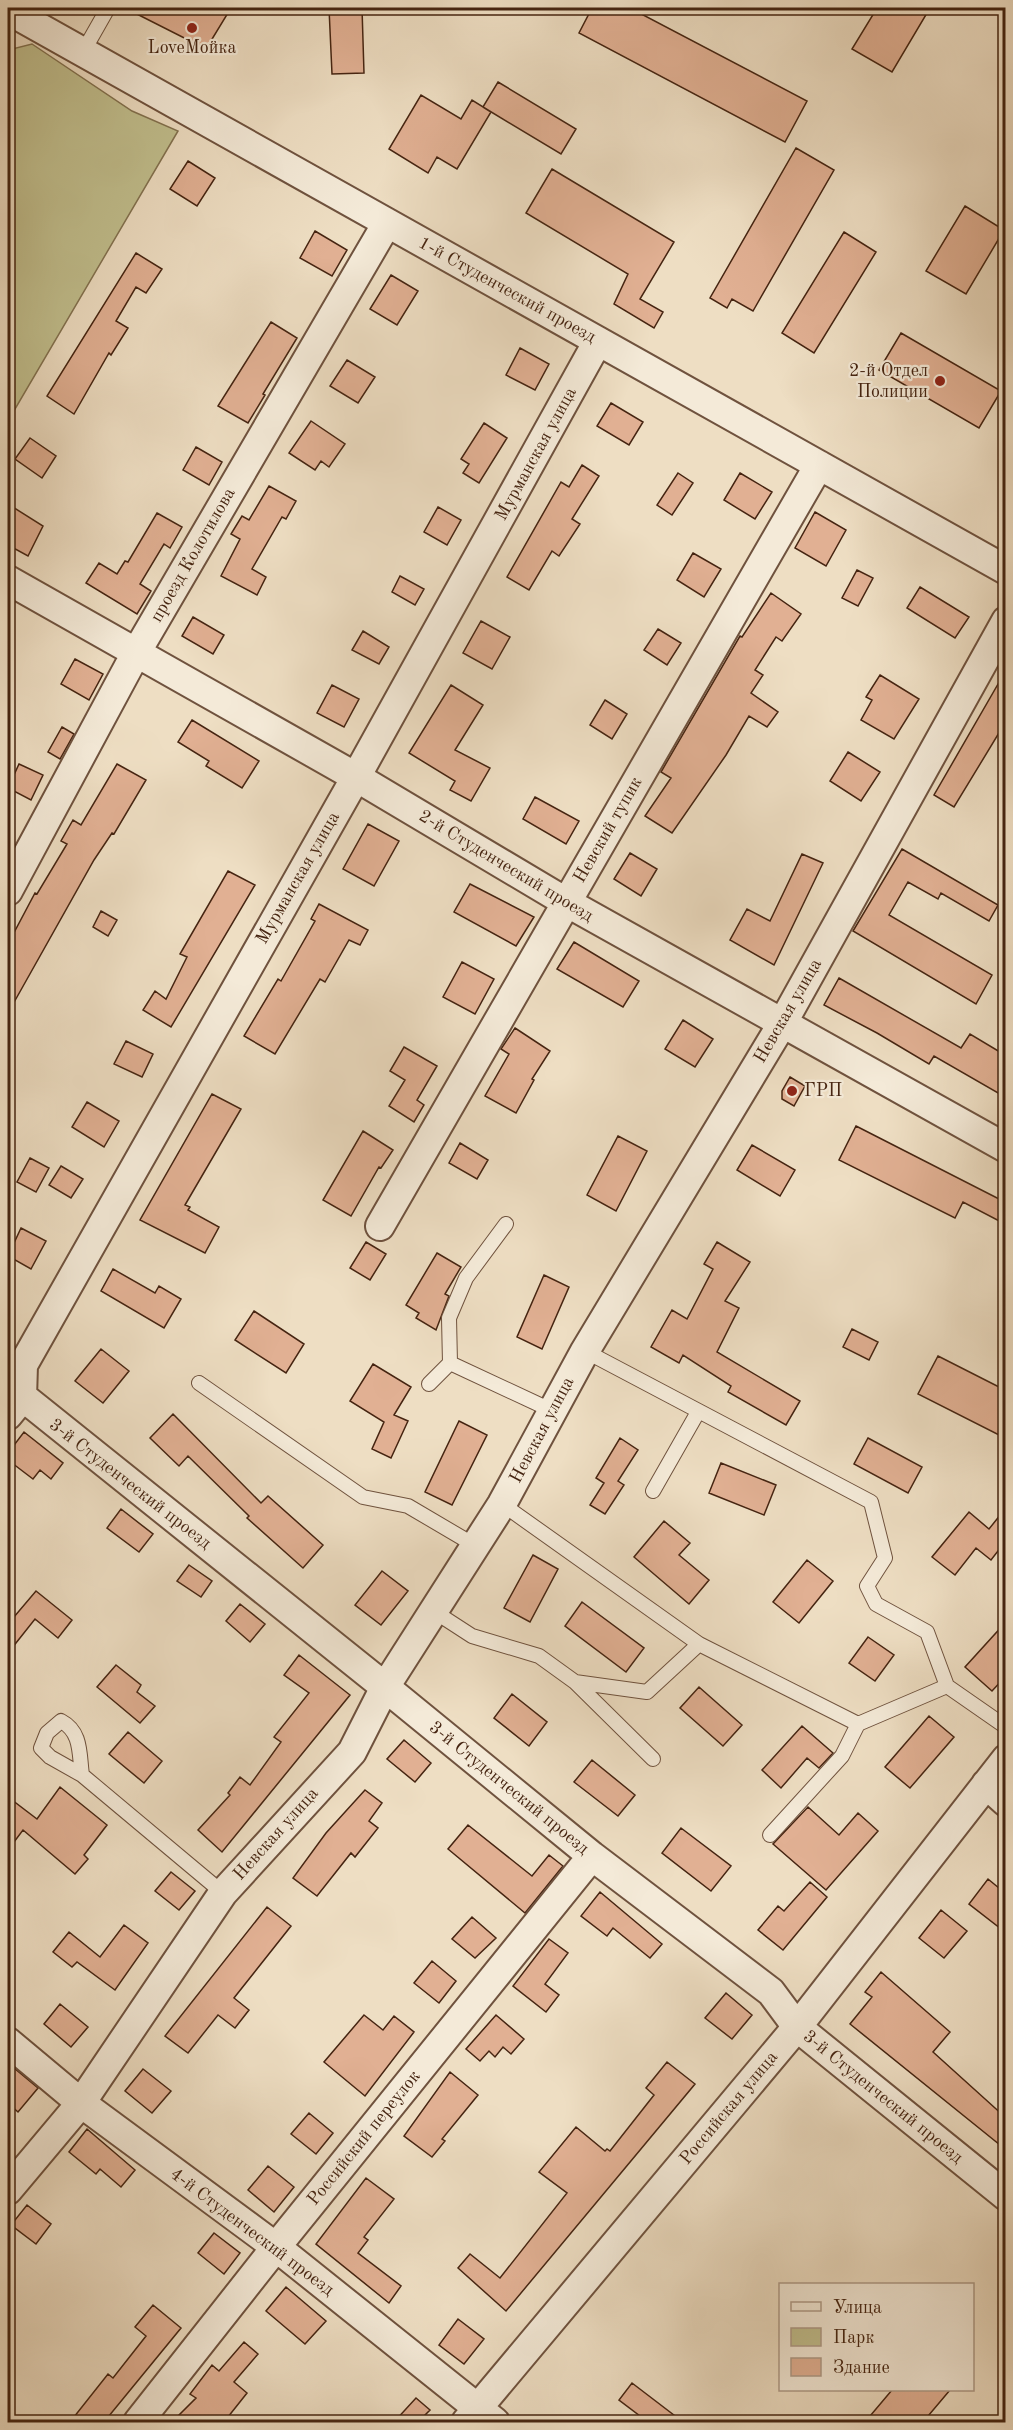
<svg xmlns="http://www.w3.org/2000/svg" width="1013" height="2430" font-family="'Old Standard TT',serif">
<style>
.green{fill:#c1bf8e;stroke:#837250;stroke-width:1.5}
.building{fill:#e1b093;stroke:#452411;stroke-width:1.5}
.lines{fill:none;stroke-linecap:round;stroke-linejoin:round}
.service-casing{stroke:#6f523e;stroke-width:16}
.minor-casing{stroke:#6f523e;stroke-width:32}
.service{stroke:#f4ead8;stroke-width:14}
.minor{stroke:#f4ead8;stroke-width:28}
.poi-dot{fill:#8f2418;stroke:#f4ead8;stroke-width:2}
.labels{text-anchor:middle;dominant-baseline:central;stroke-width:4.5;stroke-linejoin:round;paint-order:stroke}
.poi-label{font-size:18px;fill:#452411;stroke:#f4ead8}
.street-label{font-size:18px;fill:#452411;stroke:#f4ead8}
</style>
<rect width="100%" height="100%" fill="#eedec3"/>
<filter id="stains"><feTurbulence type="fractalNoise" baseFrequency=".00333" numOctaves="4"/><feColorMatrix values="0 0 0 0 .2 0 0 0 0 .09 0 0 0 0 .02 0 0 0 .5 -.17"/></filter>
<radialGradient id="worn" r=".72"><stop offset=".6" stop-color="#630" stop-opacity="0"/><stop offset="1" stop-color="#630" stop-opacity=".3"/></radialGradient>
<!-- green -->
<path class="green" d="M32,44l100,67 46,20 -170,290v-371z"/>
<!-- building -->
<path class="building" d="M125,8h106l-25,41z
M329,8h33l2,65 -32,1z
M592,8h38l177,93 -22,41 -206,-109z
M877,8h53l-38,64 -40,-23z
M498,82l78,47 -15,25 -78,-47 8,5 -34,57 -20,-12 -9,16 -39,-24 32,-54 40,24 11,-19 11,7z
M796,148l38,22 -81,141 -21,-12 -5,9 -17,-10z
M188,161l27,17 -18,28 -27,-17z
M552,169l122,73 -34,57 23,13 -9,16 -40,-24 14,-30 -102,-61z
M965,206l39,24 -38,64 -40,-23z
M315,231l32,19 -15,26 -32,-18z
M844,232l32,20 -62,101 -32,-20z
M136,253l26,16 -16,24 -10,-6 -20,34 12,7 -17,27 -2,-2 -35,61 -27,-18z
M391,275l27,16 -21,34 -27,-16z
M271,322l26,16 -34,56 2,1 -17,28 -30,-17z
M901,333l100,58 -22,37 -100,-58z
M520,348l29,16 -14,26 -29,-15z
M347,360l28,17 -17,26 -28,-17z
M611,403l32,19 -14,23 -32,-19z
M311,421l34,23 -16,23 -8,-6 -6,9 -26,-17z
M484,423l23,15 -28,45 -16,-10 6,-9 -8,-5z
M30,438l26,18 -14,22 -27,-19z
M196,447l26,15 -13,23 -26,-15z
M582,465l17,11 -27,43 8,5 -21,32 -7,-5 -23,39 -22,-13 54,-95 8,5z
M678,473l15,10 -21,32 -15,-10z
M740,473l32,19 -17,27 -31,-19z
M269,486l27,15 -10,18 -4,-2 -30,52 14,8 -9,18 -36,-19 19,-37 -9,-5 11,-18 7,4z
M8,504l35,22 -15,30 -20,-11z
M438,507l23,13 -14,25 -23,-13z
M815,512l31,18 -20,36 -31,-18z
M157,513l25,14 -12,21 -6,-4 -24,40 11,7 -14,23 -51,-31 13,-20 18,11 8,-13 3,1z
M693,553l28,16 -17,28 -27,-17z
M857,570l16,8 -15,28 -16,-8z
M400,576l24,13 -9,16 -23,-13z
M920,587l49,30 -14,21 -48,-30z
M771,593l30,21 -19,27 -6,-4 -21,33 8,5 -12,18 27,19 -11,15 -18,-11 -23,39 -54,78 -27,-17 26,-38 -10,-6 79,-136 2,1z
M193,617l31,18 -11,19 -31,-18z
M481,621l29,16 -18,32 -29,-16z
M658,629l23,14 -14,22 -23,-15z
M363,631l26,16 -10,17 -27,-14z
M75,659l28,15 -14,26 -28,-16z
M1005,672v51l-51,84 -20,-12z
M880,675l39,24 -25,40 -33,-19 11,-20 -6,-3z
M332,685l27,14 -15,28 -27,-14z
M451,685l32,20 -28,45 35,18 -19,33 -21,-11 5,-9 -46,-28z
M605,700l22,14 -15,25 -22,-14z
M192,720l67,41 -17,27 -36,-22 3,-5 -31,-19z
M62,727l12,7 -14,25 -12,-7z
M848,752l32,20 -19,29 -31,-20z
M19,764l24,11 -12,25 -23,-12z
M117,764l29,16 -32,54 -2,-1 -18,27 -86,153v-69l27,-51 2,1 30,-50 -6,-3 12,-21 8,5z
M535,797l44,24 -13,23 -43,-25z
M368,824l31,17 -25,45 -31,-17z
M902,849l96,56 -9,16 -48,-28 -3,6 -30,-17 -19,33 103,60 -16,29 -123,-73z
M630,853l27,16 -16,27 -27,-17z
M802,854l21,9 -49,102 -44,-25 17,-31 23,12z
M228,871l27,14 -84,142 -28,-17 12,-19 11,8 21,-42 -7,-3z
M470,884l64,33 -18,29 -62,-34z
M319,904l49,26 -8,15 -11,-5 -24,42 -5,-3 -45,75 -31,-18 34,-57 3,2 34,-60 -4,-2z
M101,911l16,9 -9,16 -15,-9z
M574,942l65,39 -16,26 -66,-38z
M462,962l32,17 -19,35 -32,-17z
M839,978l122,70 9,-14 35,21v42l-71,-41 -5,8 -52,-31 -53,-28z
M683,1020l30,19 -18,28 -30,-18z
M515,1028l35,23 -18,28 2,1 -18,33 -31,-17 24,-42 -8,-5z
M126,1041l27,13 -11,23 -28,-13z
M404,1047l33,19 -20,34 7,5 -10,17 -25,-16 16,-26 -15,-9z
M790,1077l15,9 -11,20 -12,-7v-8z
M212,1094l29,15 -56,96 5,2 -2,3 31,17 -14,26 -65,-33z
M87,1102l32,19 -15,26 -32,-20z
M856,1126l149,76v22l-42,-22 -8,16 -116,-58z
M363,1131l30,19 -12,18 -2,-1 -28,49 -28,-16z
M618,1136l29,15 -31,60 -29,-16z
M460,1143l28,17 -11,19 -28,-16z
M752,1145l43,25 -15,26 -43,-26z
M30,1158l19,10 -13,24 -19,-10z
M61,1166l22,13 -12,19 -22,-13z
M21,1228l25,13 -15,28 -23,-13z
M366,1242l20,12 -16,26 -20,-12z
M717,1242l33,20 -25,39 14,7 -22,44 83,49 -14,24 -58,-33 3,-6 -48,-31 -4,8 -28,-16 21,-37 15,9 26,-50 -9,-5z
M437,1253l24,14 -16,27 4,2 -13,34 -20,-12 3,-5 -13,-8z
M113,1269l42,24 4,-7 22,13 -17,29 -63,-37z
M544,1275l25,12 -27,62 -25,-12z
M254,1311l50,33 -18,29 -51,-33z
M852,1329l26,13 -9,18 -26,-13z
M101,1349l28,22 -26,32 -28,-22z
M938,1356l67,34v48l-87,-44z
M373,1364l38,23 -17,28 14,6 -17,37 -19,-9 12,-27 -34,-21z
M173,1414l88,89 7,-7 55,49 -20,23 -56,-50 2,-2 -61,-60 -9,10 -29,-28z
M459,1421l28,14 -35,70 -27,-13z
M24,1432l39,31 -12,16 -11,-9 -7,9 -25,-19v-7z
M620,1438l18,12 -20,31 6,4 -19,29 -15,-9 14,-22 -8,-5z
M868,1438l54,29 -14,26 -54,-29z
M721,1463l55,22 -12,30 -55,-22z
M121,1509l32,25 -14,18 -32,-24z
M1005,1509v33l-14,18 -15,-12 -21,27 -23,-18 37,-45 20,17z
M664,1521l26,22 -11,12 30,25 -20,24 -55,-47z
M533,1555l25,14 -28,53 -26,-14z
M807,1560l26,21 -34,42 -26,-21z
M189,1565l23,16 -11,16 -24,-16z
M382,1571l26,20 -27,34 -26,-20z
M36,1591l36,29 -14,18 -23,-19 -27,34v-29z
M582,1602l62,46 -18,24 -61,-46z
M240,1604l25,20 -15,18 -24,-21z
M1005,1623v54l-13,14 -27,-24z
M868,1637l26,18 -19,26 -26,-18z
M299,1655l51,40 -128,157 -24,-22 32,-35 -2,-2 12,-16 10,8 31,-43 -7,-5 35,-44 -25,-18z
M116,1665l25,20 -4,7 18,14 -15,17 -43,-36z
M699,1687l43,38 -19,21 -43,-38z
M512,1694l35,28 -18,24 -35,-28z
M929,1716l25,21 -44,51 -25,-21z
M802,1726l31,27 -14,15 -12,-10 -26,30 -19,-18z
M128,1732l34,29 -18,22 -35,-29z
M404,1740l27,23 -16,19 -28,-23z
M592,1760l43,35 -17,21 -44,-34z
M60,1787l47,38 -23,30 4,4 -13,15 -52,-44 -15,20v-53l29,22z
M365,1790l17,13 -13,18 9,7 -23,29 -4,-4 -34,43 -24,-18 33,-45z
M808,1807l31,28 19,-22 20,18 -52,59 -53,-46z
M468,1825l64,51 17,-21 14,11 -38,47 -77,-64z
M681,1828l50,38 -20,25 -49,-38z
M171,1872l24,19 -16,19 -24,-19z
M988,1879l17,14v39l-36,-28z
M810,1882l17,15 -44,53 -25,-20 20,-24 6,5z
M600,1892l62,52 -12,14 -37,-30 -6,8 -26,-20z
M267,1907l24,19 -57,72 15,12 -14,18 -17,-13 -30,38 -23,-17z
M941,1910l26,21 -23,27 -25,-20z
M472,1917l24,21 -21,20 -23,-19z
M124,1925l24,18 -33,47 -38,-28 -5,5 -19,-15 16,-20 31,25z
M549,1939l19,14 -23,31 14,11 -13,17 -33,-26z
M432,1961l24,20 -17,22 -25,-20z
M881,1972l69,60 -17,20 72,65v32l-155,-125 22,-27 -7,-5z
M726,1993l26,22 -20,24 -27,-21z
M60,2004l28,23 -17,20 -27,-23z
M364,2015l19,15 11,-14 20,16 -49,64 -41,-34z
M496,2015l28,24 -13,15 -8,-7 -8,10 -6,-6 -9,10 -14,-12z
M667,2062l28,22 -189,227 -48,-43 12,-14 30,24 67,-85 -28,-21 37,-45 29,24 2,-2 3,2 44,-56 -8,-7z
M8,2063l30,25 -20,24 -10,-9z
M143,2069l28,22 -19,22 -27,-22z
M450,2072l28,23 -36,44 3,2 -13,16 -28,-21z
M309,2113l24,20 -17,21 -25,-20z
M87,2129l48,41 -14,17 -21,-18 -4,5 -27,-22z
M268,2166l26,21 -20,25 -26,-22z
M366,2178l28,21 -30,38 4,3 -10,13 43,33 -12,17 -73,-59z
M27,2205l24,19 -15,20 -25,-19z
M214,2233l26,20 -16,21 -26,-21z
M286,2287l40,34 -21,23 -39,-33z
M153,2305l28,23 -77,94h-34l38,-48 5,4 33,-42 -11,-9z
M458,2319l26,20 -20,25 -25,-19z
M244,2342l14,12 -24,28 13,11 -23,29h-52l24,-24 -6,-4 22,-29 7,6z
M632,2383l51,39h-35l-29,-22z
M892,2390h58l-27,32h-58z
M416,2398l14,12 -12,12h-24z"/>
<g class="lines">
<!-- service casing -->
<g class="service-casing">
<path id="service" d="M83,52l25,-44
M585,1351l286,151 14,56 -18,28 9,18 51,28 20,54
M450,1363l-1,-45 17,-40 40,-54
M199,1383l164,114 45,9 68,40
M429,1384l21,-21 103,48
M653,1491l45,-79
M502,1504l197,140 159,80 89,-38 59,41
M435,1612l37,24 67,20 36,26 72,10 52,-48
M575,1682l78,77
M82,1775l-32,-18 -9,-9 6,-15 14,-12c21,11 18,33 21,54l141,118
M770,1835l72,-79 16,-32"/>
</g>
<!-- minor casing -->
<g class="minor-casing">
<path id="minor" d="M8,10l998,560
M8,580l348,197 210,125 440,246
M8,891l128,-238 251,-430
M380,1226l439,-761
M8,1385l377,302 207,169 179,136 26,35 209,169
M8,1415l14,-17 1,-33 333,-588 242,-436
M986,1784l20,18
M8,2042l73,61 195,144 219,175
M8,2190l73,-87 142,-210 129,-141 33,-65 117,-183 83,-153 197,-327 224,-403
M138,2422l138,-175 316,-391
M466,2422l331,-395 209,-268"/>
</g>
<!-- service -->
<use href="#service" class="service"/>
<!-- minor -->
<use href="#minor" class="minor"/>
</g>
<!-- markers -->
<g class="poi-dot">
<circle cx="192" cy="28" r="6"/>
<circle cx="940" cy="381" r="6"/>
<circle cx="792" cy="1091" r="6"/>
</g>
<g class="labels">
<!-- poi labels -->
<g class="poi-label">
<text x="192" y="48">LoveМойка</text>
<text x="928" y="371" text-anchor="end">2-й Отдел<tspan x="928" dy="21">Полиции</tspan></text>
<text x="804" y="1091" text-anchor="start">ГРП</text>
</g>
<!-- street labels -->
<g class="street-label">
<text transform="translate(507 290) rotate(29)">1-й Студенческий проезд</text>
<text transform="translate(536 454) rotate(-61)">Мурманская улица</text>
<text transform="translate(193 555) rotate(-60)">проезд Колотилова</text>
<text transform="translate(608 830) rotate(-60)">Невский тупик</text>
<text transform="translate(506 866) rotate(31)">2-й Студенческий проезд</text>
<text transform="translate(298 878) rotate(-60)">Мурманская улица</text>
<text transform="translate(788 1011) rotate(-60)">Невская улица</text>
<text transform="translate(542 1430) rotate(-62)">Невская улица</text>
<text transform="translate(130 1484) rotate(38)">3-й Студенческий проезд</text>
<text transform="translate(509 1788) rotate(39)">3-й Студенческий проезд</text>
<text transform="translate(276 1834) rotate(-48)">Невская улица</text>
<text transform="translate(883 2097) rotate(39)">3-й Студенческий проезд</text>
<text transform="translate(729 2108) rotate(-50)">Российская улица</text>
<text transform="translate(364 2138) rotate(-51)">Российский переулок</text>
<text transform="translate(252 2232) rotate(37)">4-й Студенческий проезд</text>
</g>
</g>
<!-- margin -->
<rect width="1013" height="2430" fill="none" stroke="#eedec3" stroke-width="30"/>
<rect x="9" y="9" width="995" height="2412" fill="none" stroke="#452411" stroke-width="3"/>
<rect x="15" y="15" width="983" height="2400" fill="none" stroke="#452411" stroke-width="1.5"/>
<!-- legend -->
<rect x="779" y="2283" width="195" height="108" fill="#f4ead8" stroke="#ae9b88" stroke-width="1.5"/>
<rect x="791" y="2302" width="30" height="9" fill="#f4ead8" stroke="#ae9b88" stroke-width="1.5"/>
<text x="833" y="2313" font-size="18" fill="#452411">Улица</text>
<rect x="791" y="2328" width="30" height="18" fill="#c1bf8e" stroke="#ae9b88" stroke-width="1.5"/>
<text x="833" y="2343" font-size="18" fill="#452411">Парк</text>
<rect x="791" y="2358" width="30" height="18" fill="#e1b093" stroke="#ae9b88" stroke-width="1.5"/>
<text x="833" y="2373" font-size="18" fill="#452411">Здание</text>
<rect width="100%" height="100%" filter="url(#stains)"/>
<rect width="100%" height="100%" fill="url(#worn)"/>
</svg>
